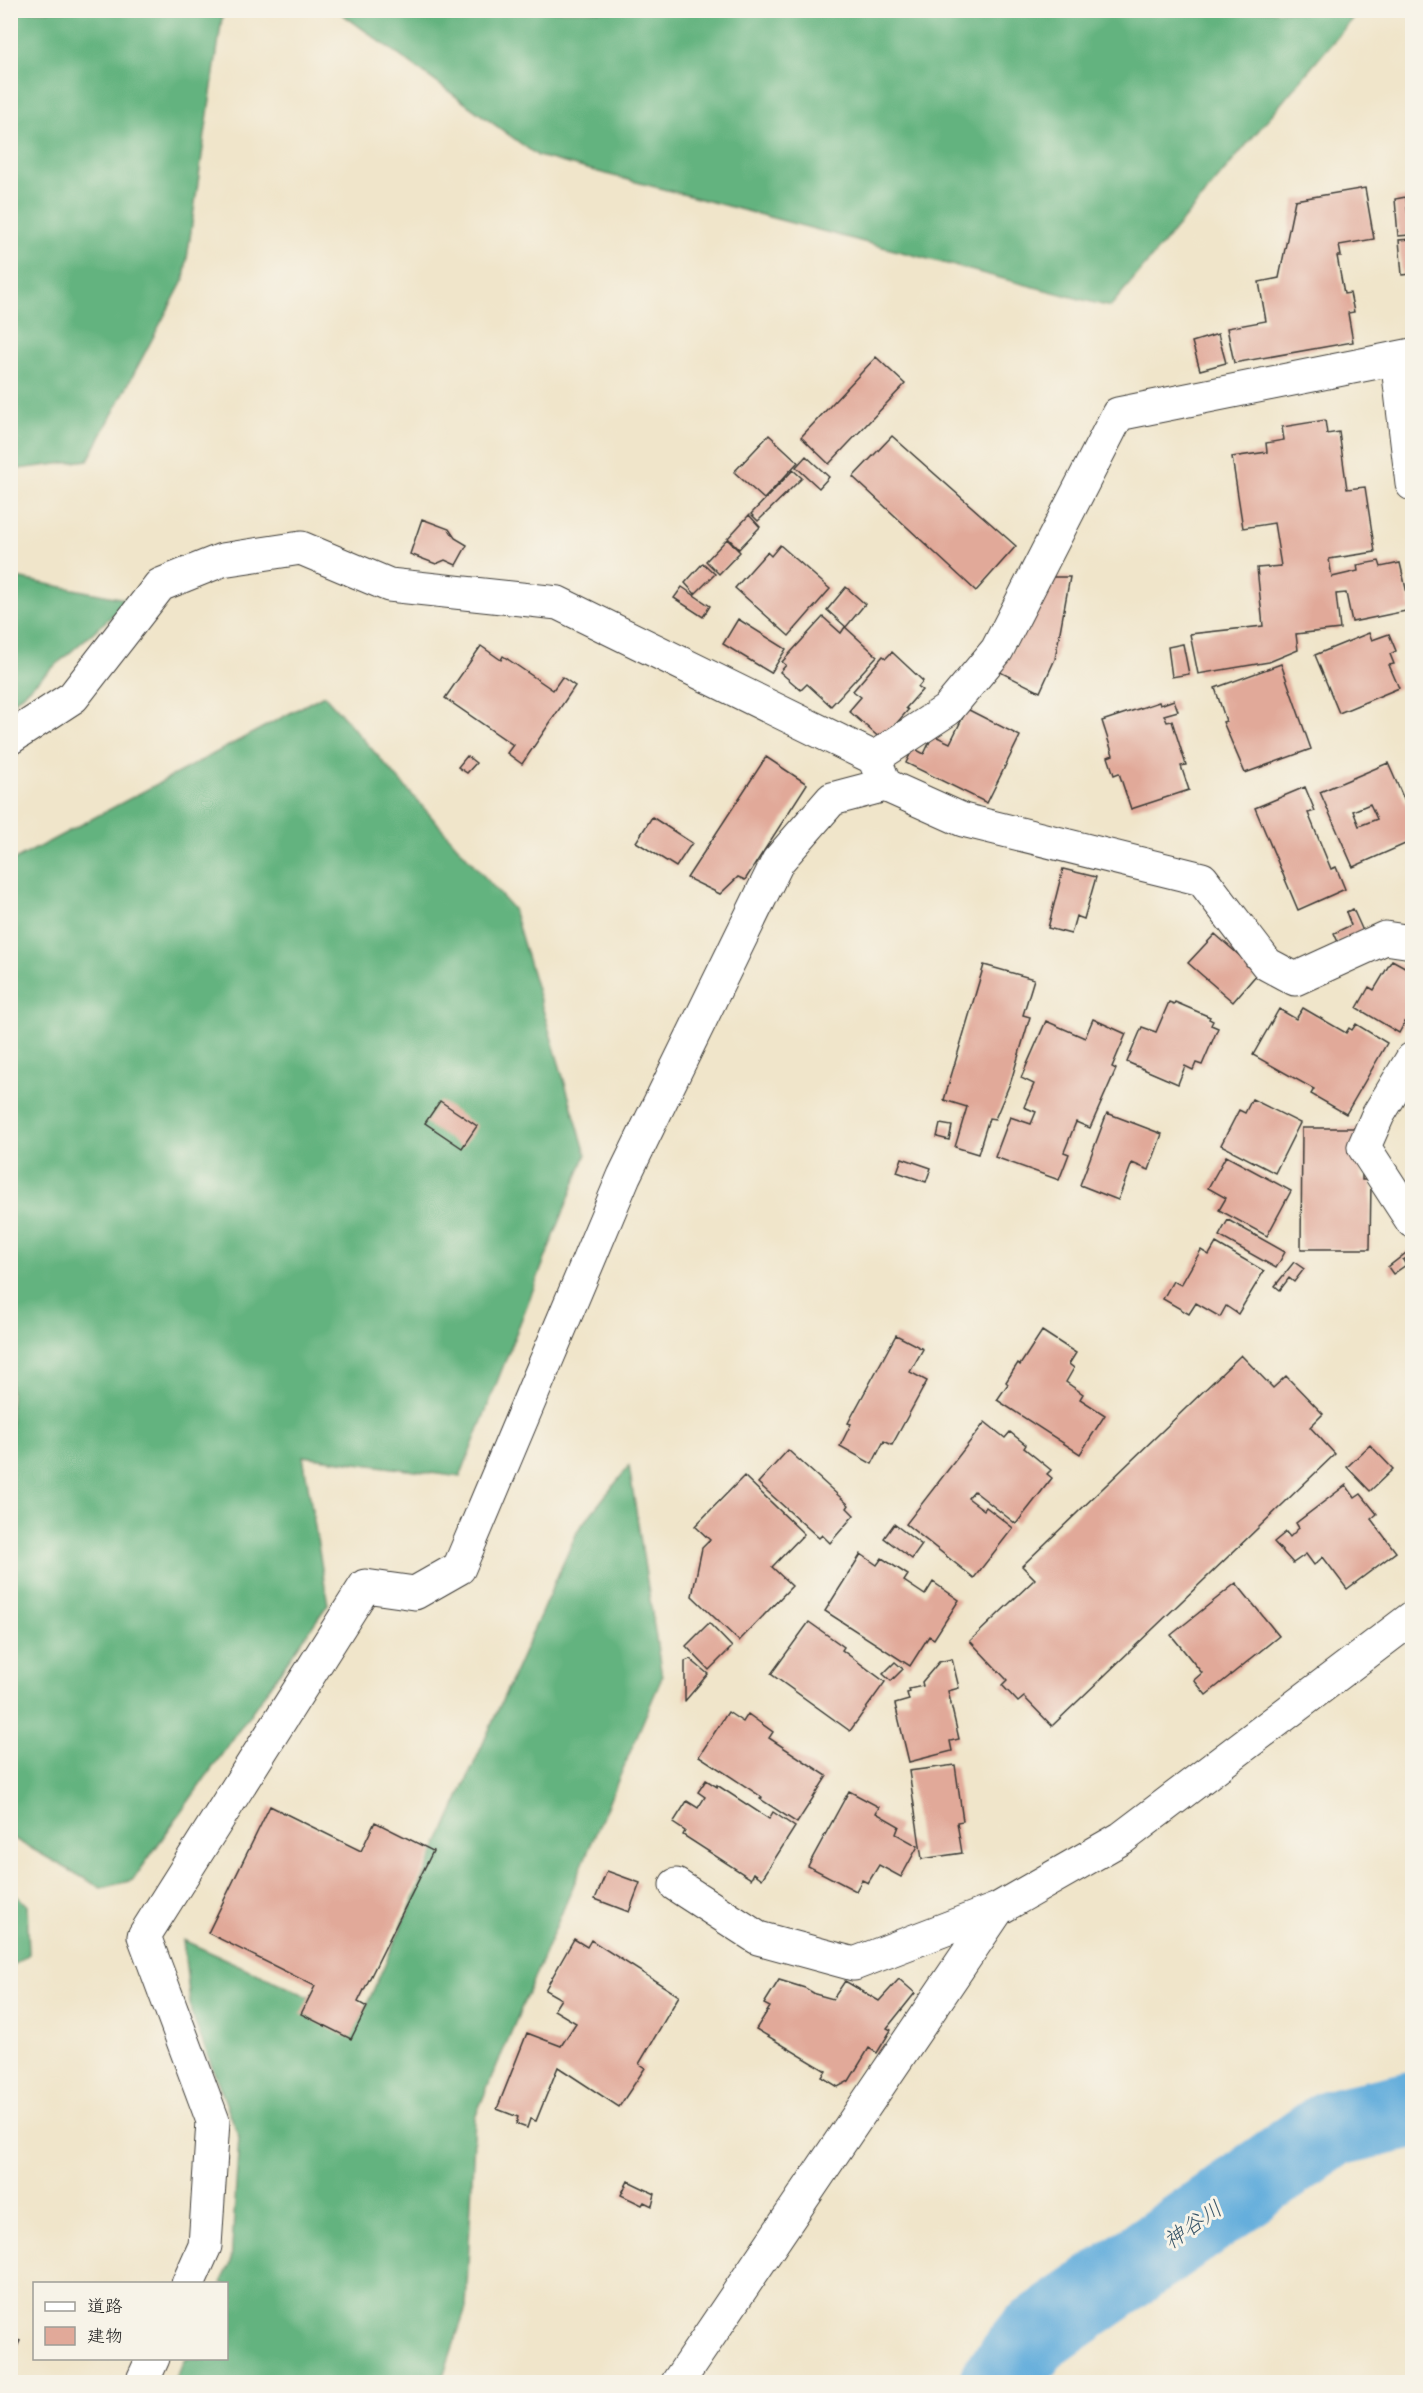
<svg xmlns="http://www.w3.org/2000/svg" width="1423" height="2393" font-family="Caveat,'Klee One',sans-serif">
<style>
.forest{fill:#63b37f;stroke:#40684e;stroke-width:1.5}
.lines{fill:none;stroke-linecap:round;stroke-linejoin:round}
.river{stroke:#65aedc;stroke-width:78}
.building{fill:#e1a999;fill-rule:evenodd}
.minor-casing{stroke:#3c3a36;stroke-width:35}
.minor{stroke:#fff;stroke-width:33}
.labels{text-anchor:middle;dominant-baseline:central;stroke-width:6;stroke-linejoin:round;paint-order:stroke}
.water-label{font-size:22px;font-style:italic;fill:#395669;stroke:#f7f3e8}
</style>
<rect width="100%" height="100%" fill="#f7f3e8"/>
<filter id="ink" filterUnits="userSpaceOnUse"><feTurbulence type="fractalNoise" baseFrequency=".0167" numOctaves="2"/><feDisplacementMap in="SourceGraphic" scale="12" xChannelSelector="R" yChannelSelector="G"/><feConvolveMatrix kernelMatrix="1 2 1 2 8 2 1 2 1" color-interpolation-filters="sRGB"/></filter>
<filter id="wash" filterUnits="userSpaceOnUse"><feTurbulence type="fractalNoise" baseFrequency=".008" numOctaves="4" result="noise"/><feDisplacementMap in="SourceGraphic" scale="24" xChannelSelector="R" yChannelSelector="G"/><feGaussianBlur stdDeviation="1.35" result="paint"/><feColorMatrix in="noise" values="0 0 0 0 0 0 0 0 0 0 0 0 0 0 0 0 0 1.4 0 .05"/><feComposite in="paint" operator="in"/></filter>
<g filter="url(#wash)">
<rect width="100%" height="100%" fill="#f0e5ca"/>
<!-- forest -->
<path class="forest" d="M10,11h213l-39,268 -96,181 -77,10z
M338,11h1017l-2,7 -243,289 -572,-151z
M11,577l119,23 -119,104z
M324,695l189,214 73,245 -126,323 -157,-21 25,148 -195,276 -32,8 -90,-51v-975z
M629,1466l33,211 -187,440 -9,191 -25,74h-268l12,-23 41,-1v-74l-5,-1 10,-20 8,-126 -48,-125 -8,-72 177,80 218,-490z
M11,1891l16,14 2,49 -18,13z"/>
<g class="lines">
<!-- river -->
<path class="river" d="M998,2382l36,-45 298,-209 80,-18"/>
</g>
<g id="blocks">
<!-- building -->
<path class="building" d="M1365,188l9,51 -35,6 2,11h-4l7,38 6,-1 4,19 -6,1 5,29 -119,21 -7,-35 39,-7 -7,-39 20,-4 16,-78z
M1406,197l4,38 -12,1 -3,-37z
M1412,239v35l-10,1 -3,-35z
M1218,334l8,29 -26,7 -8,-28z
M876,357l29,27 -76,80 -28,-27z
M1325,420l2,14 12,-2 8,57 18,-2 10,65 -46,7 3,18 26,-6 -1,-6 22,-4 2,6 19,-4 11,47 -59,12 -6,-29 -10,1 4,35 -44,5 2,16 -29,12 -71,12 -8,-40 73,-8 -6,-58 24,-2 -7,-43 -31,5 -11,-71 35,-5 -1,-9 18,-3 -2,-13z
M769,435l29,27 -34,37 -30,-27z
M892,436l124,110 -40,45 -123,-114z
M806,456l23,21 -10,11 -23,-21z
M793,470l9,8 -44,43 -7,-7z
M749,515l11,12 -21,22 -11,-11z
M422,519l27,10 6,9 12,7 -11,20 -11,-5 -9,4 -26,-10z
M727,539l13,13 -21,22 -13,-13z
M780,545l50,44 -41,47 -54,-48 32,-36 4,4z
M703,563l12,11 -20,20 -10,-11z
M1053,577h17l-15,82 -15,33 -40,-20z
M682,587l28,19 -7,11 -29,-19z
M846,587l19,17 -19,23 -19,-17z
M823,617l18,16 4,-6 32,29 -46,50 -24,-22 -6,6 -21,-18 6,-7 -4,-3z
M738,619l48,30 -15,24 -48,-29z
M1369,633l3,7 17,-6 7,17 -6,3 4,10 -5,1 10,23 -60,25 -24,-58z
M1183,644l6,30 -17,3 -4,-30z
M481,646l20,14 2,-4 50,34 9,-13 13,9 -53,78 -15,-11 6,-8 -68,-47z
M892,652l31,29 -5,6 4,3 -16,18 2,2 -26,30 -33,-29 12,-14 -8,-6 30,-35 3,2z
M1281,664l30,85 -66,24 -22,-51 3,-1 -11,-33z
M1174,700l4,11 -14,4 3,7 5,-1 14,44 -5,1 8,24 -58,19 -12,-36 -5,2 -6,-18 5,-2 -11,-34 57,-19 1,3z
M967,709l53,27 -33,67 -81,-40 7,-15 11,6 9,-19 17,8z
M467,756l9,7 -9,10 -9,-6z
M766,757l41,27 -62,96 -7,-3 -18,17 -33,-16z
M1388,763l22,50 2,-1v29l-59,26 -33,-75zM1370,804l7,15 -18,7 -6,-15z
M1305,787l10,24 -7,2 23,56 5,-2 9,22 -47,21 -43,-102z
M652,817l40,26 -16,24 -40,-25z
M1063,869l33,8 -12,42 -8,-3 -5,18 -23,-6z
M1353,909l10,22 -25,11 -4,-9 17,-8 -5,-13z
M1215,934l33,29 -2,2 11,9 -24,28 -45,-39z
M1392,960l20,11v38l-13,24 -42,-25 12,-21 5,3z
M984,965l50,14 -11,36 7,2 -19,64 -16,38 -6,-1 -11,36 -23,-7 12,-40 -23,-7z
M1169,1002l5,2 1,-2 35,15 -1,2 4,2 -2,4 7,3 -16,37 -6,-2 -3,7 -8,-4 -7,18 -51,-22 15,-35 14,5z
M1303,1008l43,25 3,-5 3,2 4,-6 31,19 -41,71 -35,-20 3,-5 -61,-34 26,-46 17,10z
M1093,1019l33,15 -14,33 4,2 -26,59 -14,-6 -12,30 5,2 -10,26 -64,-23 15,-40 21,7 5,-12 -12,-5 10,-23 -13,-6 25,-57 39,17z
M1252,1099l48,24 -25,50 -54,-28 18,-35 6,3z
M440,1101l37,25 -15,22 -37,-25z
M1107,1113l55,21 -13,36 -17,-7 -14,37 -38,-15z
M940,1124l12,2 -3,14 -12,-3z
M1302,1128h60v52h9l-1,69h-69z
M1226,1156l65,35 -24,45 -48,-26 7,-12 -18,-10z
M902,1158l29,10 -5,14 -29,-10z
M1228,1220l57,32 -9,16 -57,-32z
M1216,1243l48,28 -26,43 -12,-8 -6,11 -24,-14 -7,11 -26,-15 10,-18 8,4 20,-35 8,5z
M1410,1250l2,5 -9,5 3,5 -13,9 -5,-7z
M1294,1262l10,7 -10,13 -5,-4 -9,12 -5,-4z
M1042,1331l34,22 -7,11 5,4 -8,14 17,12 -3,5 25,16 -25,39 -83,-54 11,-16 -2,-2 12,-19 2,2z
M896,1335l27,14 -13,23 17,9 -35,64 -8,-4 -12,23 -32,-18 11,-22 -3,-1z
M1241,1355l32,33 13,-12 37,38 -13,13 25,27 -283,272 -28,-29 -6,5 -16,-17 5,-5 -37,-39 65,-62 -13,-13z
M985,1422l20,16 5,-6 16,13 -2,3 27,22 -4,4 5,4 -36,46 -42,-33 -6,7 16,12 2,-3 27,21 -39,50 -68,-54z
M1370,1445l23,24 -23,22 -23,-24z
M788,1450l61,55 -2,3 7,7 -24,28 -8,-8 -3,3 -61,-55z
M744,1476l60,58 -32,33 20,19 -53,55 -47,-45 10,-48 8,-8 -15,-14z
M1346,1485l9,13 6,-4 16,20 -6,5 25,33 -49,37 -24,-32 -9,8 -8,-11 -13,9 -19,-21 12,-10 4,5 9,-9 -3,-5z
M894,1524l28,21 -10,14 -28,-21z
M861,1554l16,11 5,-7 26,17 -4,6 21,14 8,-13 26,18 -25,39 -5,-3 -19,30 -85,-55z
M1236,1583l43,53 -73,59 -12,-15 8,-7 -31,-38z
M809,1622l35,25 -2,3 43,32 -35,49 -79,-57z
M709,1623l23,24 -23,23 -23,-24z
M690,1659l18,15 -23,27v-40z
M952,1659l7,29 -11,3 11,48 -9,2 2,10 -43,11 -14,-58 14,-4 -2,-7 3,-1 -1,-3 14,-3 -1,-4 17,-20z
M895,1662l8,7 -12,12 -8,-7z
M728,1712l15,10 5,-8 25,18 -4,6 58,38 -30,47 -37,-24 2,-2 -63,-41z
M955,1765l8,56 -6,1 5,31 -40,6 -13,-88z
M706,1780l11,7v-2l52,34 4,-7 22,15 -33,52 -8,-6 -3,6 -68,-44 2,-4 -12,-8 14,-22 11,7 7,-11 -7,-5z
M849,1791l30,16 -3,6 23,13 -3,8 22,12 -17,31 -22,-12 -11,18 -6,-3 -6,11 -48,-25z
M270,1806l91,45 14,-29 58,29 -75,151 9,5 -16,32 -50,-25 14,-28 -107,-53z
M607,1871l33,12 -11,29 -34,-13z
M574,1939l13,8 4,-7 88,56 -40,68 6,4 -26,39 -61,-40 -22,54 -6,-2 -3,9 -11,-4 2,-7 -21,-8 30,-76 34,13 15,-23 -22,-13 7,-11 -16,-9z
M899,1979l16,14 -28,35 4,2 -14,23 -8,-5 -20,33 -11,6 -16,-10 4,-6 -70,-42 14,-22 -6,-3 15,-24 26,8 10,6 18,5 12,-18 34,20z
M628,2181l27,13 -3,12 -8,-4 -2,3 -21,-10z
M10,2337l10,4 -10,20z"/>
</g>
</g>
<g filter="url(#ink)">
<use href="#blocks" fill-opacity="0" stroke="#3c3a36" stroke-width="1.5"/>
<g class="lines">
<!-- minor casing -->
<g class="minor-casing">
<path id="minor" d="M1412,355l-294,59 -121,236 -50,60 -73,48 11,27 78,35 239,59 65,85 28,15 90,-41 27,4
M1397,358l15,126
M10,738l63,-41 87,-112 62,-25 79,-12 88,37 169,18 316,155
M1412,1059l-34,56 -14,32 48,74
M676,1885l82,53 96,26 144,-55 124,-71 290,-220
M188,2284l17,-38 8,-125 -69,-185 221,-350 50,7 44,-25 165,-392 154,-315 54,-62 53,-14
M142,2382l11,-24
M678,2382l320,-473"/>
</g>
<!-- minor -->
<use href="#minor" class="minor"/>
</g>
</g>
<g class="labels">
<!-- water labels -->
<g class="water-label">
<text transform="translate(1193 2225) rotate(-35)">神谷川</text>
</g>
</g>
<!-- margin -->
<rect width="1423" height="2393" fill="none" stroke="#f7f3e8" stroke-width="36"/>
<!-- legend -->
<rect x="33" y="2282" width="195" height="78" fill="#f7f3e8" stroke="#9f9d96" stroke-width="1.5"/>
<rect x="45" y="2302" width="30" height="9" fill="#ffffff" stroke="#9f9d96" stroke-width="1.5"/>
<text x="87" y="2312" font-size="18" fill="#1c1c1c">道路</text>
<rect x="45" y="2327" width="30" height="18" fill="#e1a999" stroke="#9f9d96" stroke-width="1.5"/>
<text x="87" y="2342" font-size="18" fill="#1c1c1c">建物</text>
</svg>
